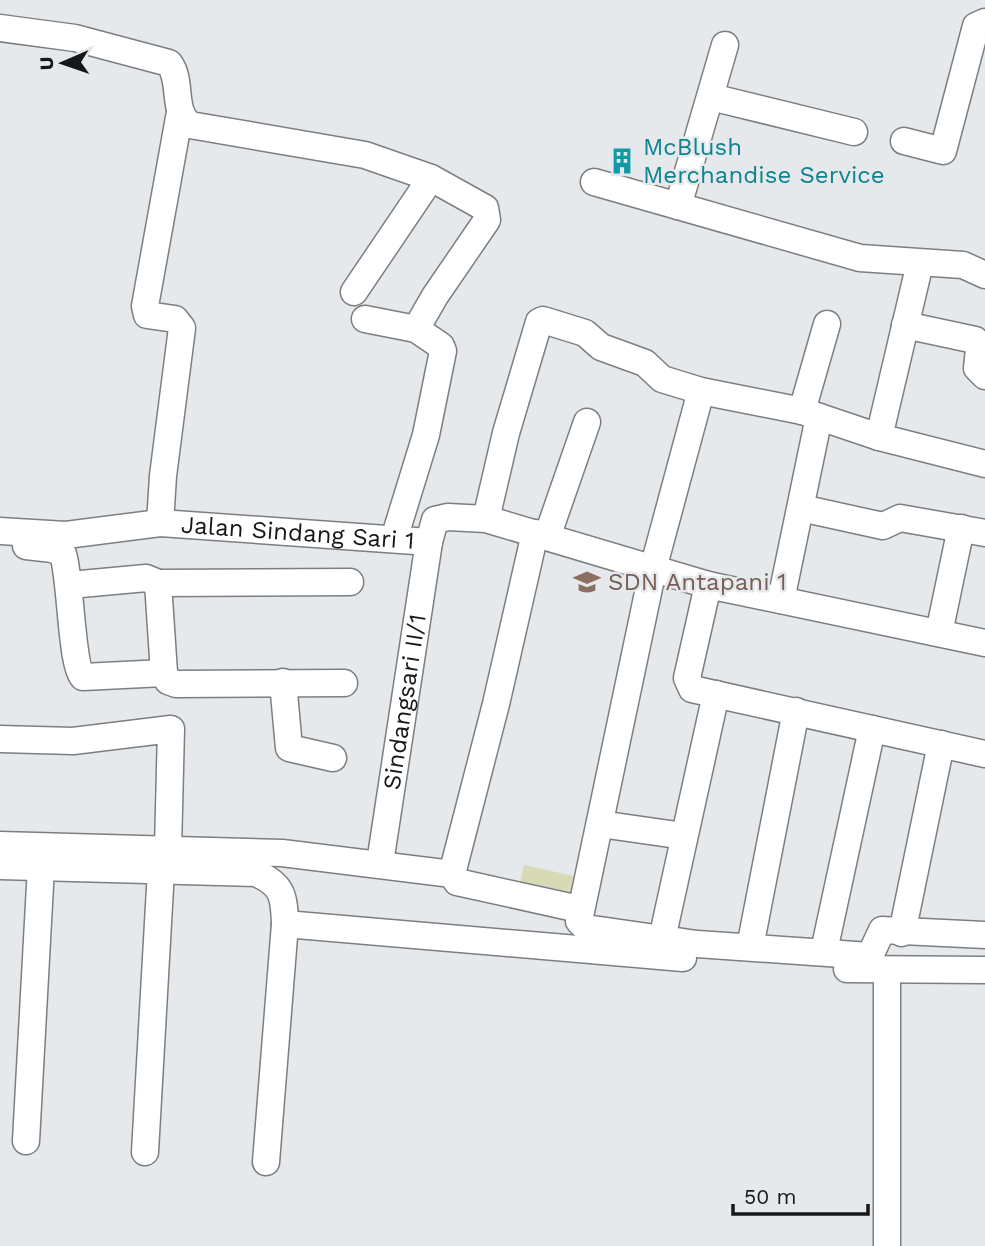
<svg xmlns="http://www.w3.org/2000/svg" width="985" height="1246" font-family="'Work Sans',sans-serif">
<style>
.green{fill:#d7dab5}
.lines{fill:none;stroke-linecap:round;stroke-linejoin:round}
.minor-casing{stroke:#7c7e81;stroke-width:29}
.minor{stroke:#fff;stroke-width:26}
.labels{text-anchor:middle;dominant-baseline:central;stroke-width:5;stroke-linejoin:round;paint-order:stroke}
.culture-label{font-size:24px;fill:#0d838f;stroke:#e6e9ec;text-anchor:start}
.street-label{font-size:24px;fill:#161718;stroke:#e6e9ec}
.education-label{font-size:24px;fill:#785e54;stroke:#e6e9ec;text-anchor:start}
</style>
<rect width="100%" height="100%" fill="#e6e9ec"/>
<!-- green -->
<path class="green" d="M524,865l59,13 -6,27 -59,-13z"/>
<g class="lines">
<!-- minor casing -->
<g class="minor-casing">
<g id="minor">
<path d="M0,28l75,10 94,25c14,18 2,47 21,62l175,30 66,23 54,30 2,12 -52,76 -19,33"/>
<path d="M711,97l143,35"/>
<path d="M904,141l39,10 33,-125 9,-4"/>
<path d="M594,182l266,76 103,7 22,10"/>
<path d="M678,206l47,-161"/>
<path d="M354,292l77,-114"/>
<path d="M365,319l51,10 25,17 2,5 -17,84 -32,104"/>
<path d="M905,325l70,15 4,9 -2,19 8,8"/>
<path d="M701,391l-48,178 -74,352 7,7 111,16 173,12 12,-26 103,5"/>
<path d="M802,411l25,-87"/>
<path d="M879,437l41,-174"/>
<path d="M801,508l82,18 17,-8 85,15"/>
<path d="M486,519l20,-86 33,-111 4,-2 42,13 16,14 44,16 17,16 39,12 101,20 77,26 106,27"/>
<path d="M160,523l3,-47 19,-148 -7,-9 -28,-4 -2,-9 35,-194"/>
<path id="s1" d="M0,531l66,4 94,-12 269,19 6,-22 13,-3 38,2 222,66 277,58"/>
<path d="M547,537l40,-115"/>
<path d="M26,546l27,3 10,5c8,25 8,111 20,123l81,-4 4,8 8,3 168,-1"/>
<path d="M158,583l192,-1"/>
<path d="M70,585l76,-7 12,5 6,90"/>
<path d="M708,585l-21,93 5,11 293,65"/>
<path d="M781,600l38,-183"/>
<path d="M939,633l22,-105"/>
<path d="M283,682l6,66 44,10"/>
<path d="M0,739l73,2 98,-12 -3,120"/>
<path d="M600,824l84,12"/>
<path d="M0,845l282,8 170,21 5,8 122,27"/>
<path id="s2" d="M380,863l49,-321"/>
<path d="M0,866l256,7c27,12 28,23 29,51l-19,238"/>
<path d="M452,874l44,-170 39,-171"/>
<path d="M285,924l398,34"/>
<path d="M902,933l39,-189"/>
<path d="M662,939l54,-245"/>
<path d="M750,947l46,-236"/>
<path d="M824,951l48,-222"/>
<path d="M847,969l138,1"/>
<path d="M887,971v275"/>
<path d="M26,1141l15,-274"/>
<path d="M145,1152l16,-282"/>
</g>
</g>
<!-- minor -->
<use href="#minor" class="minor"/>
</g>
<!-- icons -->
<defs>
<g id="building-bare" transform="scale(2.1)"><path d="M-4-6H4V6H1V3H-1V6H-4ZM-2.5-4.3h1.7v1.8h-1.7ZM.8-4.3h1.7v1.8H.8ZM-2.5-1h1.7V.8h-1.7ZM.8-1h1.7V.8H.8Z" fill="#0f9aa8" stroke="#e6e9ec" stroke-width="2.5" paint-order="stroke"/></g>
<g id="school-bare" transform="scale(2.1)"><path d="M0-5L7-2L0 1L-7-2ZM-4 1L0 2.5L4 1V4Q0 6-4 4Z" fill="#8d6e63" stroke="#e6e9ec" stroke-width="2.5" paint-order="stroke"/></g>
</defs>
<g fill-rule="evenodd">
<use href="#building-bare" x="622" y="161"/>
<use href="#school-bare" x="587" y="582"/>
</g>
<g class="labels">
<!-- culture labels -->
<g class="culture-label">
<text x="643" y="147">McBlush<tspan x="643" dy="28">Merchandise Service</tspan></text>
</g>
<!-- street labels -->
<g class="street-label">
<text stroke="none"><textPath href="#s1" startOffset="299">Jalan Sindang Sari 1</textPath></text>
<text stroke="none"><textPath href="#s2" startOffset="163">Sindangsari II/1</textPath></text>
</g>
<!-- education labels -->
<g class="education-label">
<text x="608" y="582">SDN Antapani 1</text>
</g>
</g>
<!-- north arrow -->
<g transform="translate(63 63) rotate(268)" stroke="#e6e9ec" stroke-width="5" paint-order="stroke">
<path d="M0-5L12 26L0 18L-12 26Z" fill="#161718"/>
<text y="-10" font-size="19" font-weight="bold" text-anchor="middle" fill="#161718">U</text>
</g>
<!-- scale -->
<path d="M733 1204v10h135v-10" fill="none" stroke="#161718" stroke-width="3.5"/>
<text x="744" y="1204" font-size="21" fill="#161718" stroke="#e6e9ec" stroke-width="5" paint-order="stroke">50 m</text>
</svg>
